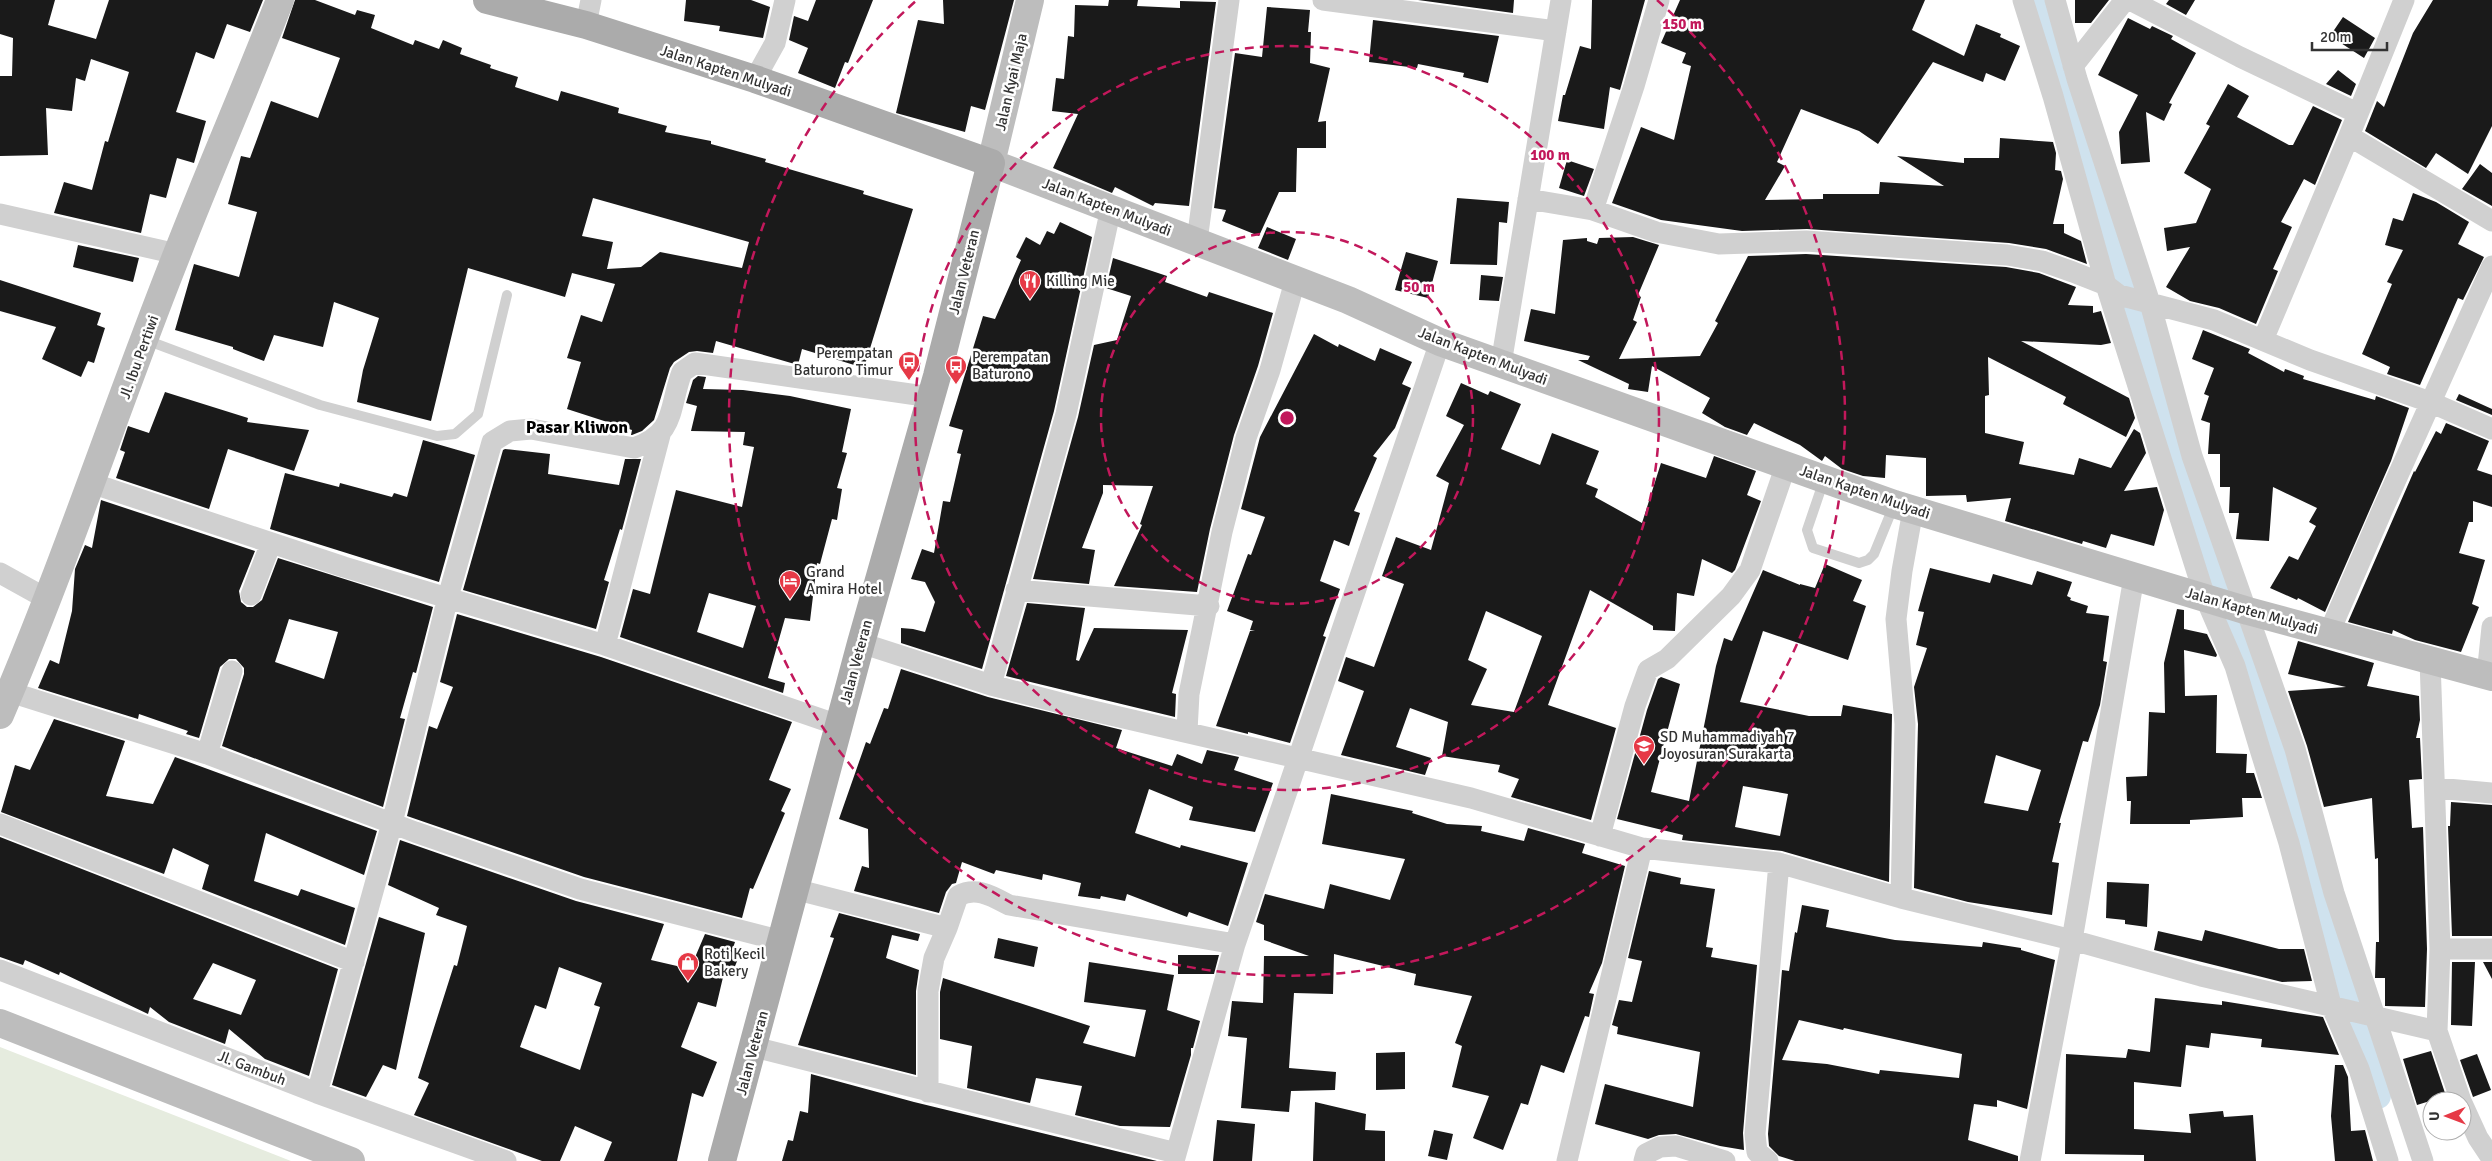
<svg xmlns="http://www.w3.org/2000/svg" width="2492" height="1161" font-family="Signika,sans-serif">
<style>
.green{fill:#e6ecdf}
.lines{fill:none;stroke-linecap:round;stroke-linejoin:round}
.canal{stroke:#cfe2ee;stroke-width:26}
.building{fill:#1a1a1a;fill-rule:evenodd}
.lane{stroke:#d0d0d0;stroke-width:10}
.street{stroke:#d0d0d0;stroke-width:21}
.secondary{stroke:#bdbdbd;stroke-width:28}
.primary{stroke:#ababab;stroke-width:28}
.ring{fill:none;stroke:#c2185b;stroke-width:2.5;stroke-dasharray:9 6}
.labels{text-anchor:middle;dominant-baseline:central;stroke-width:5;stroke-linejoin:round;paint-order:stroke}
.street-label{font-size:15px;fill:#333;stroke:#fff}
.poi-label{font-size:15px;fill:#333;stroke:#fff;text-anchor:start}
.quarter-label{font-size:18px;font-weight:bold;fill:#000;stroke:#fff}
.centre{fill:#c2185b;stroke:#fff;stroke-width:2.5}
.ring-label{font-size:15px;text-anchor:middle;font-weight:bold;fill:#c2185b;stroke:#fff;stroke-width:5;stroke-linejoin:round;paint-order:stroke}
</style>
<rect width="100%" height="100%" fill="#fff"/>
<!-- green -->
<path class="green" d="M0,1047l291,114h-291z"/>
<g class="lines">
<!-- canal -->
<path class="canal" d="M2043,0l335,1096"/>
</g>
<!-- building -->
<path class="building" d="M0,0h55l-7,25 48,14 13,-39h154l-13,32 -23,-8 -13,35 -18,-7 -20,60 30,9 -12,42 -17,-5 -11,40 -16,-4 -9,39 -87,-20 10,-31 28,8 13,-49 3,1 21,-70 -38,-13 -6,22 -9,-3 -4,33 -26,-3 2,47 -48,1v-80h12l1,-38 -13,-4z
M295,0h20l40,15 2,-5 18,5 -4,13 42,17 2,-5 24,9 4,-9 19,8 -2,6 31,11 -1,3 28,9 -3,10 43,14 3,-10 58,17 -1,5 49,13 -2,6 46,9v3l55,15 -1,3 99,29 -1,3 50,15 -49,159 -62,-19 -4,16 -82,-24 -3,12 -16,-2 -8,1 -15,10 -4,6 -16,52 -12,11 -10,4h-1l1,-5 -65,-21 14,-47 -14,-4 14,-43 21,7 13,-38 -43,-11 -7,24 -97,-29 -37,153 -74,-19 6,-32 16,-52 -45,-16 -11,45 -49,-12 -10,26 -31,-12v-2l-58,-17 19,-66 45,13 18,-65 -29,-8 13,-48 9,2 21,-57 47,17 22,-60 -58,-20zM593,198l156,44 -7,26 -82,-16 -19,15 -34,2 6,-27 -31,-6z
M686,0h65l19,7 -7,31 -44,-7 1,-5 -36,-5z
M816,0h57l-25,63 -3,-1 -10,26 -37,-15 10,-25 -19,-8 5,-24 14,5z
M943,0h71l-29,110 -14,-4 -6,26 -69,-19 22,-93 26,4z
M1109,0h29l-1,6 43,2v-7l36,1 -27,204 -34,-3 -2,3 -38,-19 -3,6 -59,-25 25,-54 -26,-3 4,-33 8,1 4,-43 6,1 1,-32 33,1z
M1418,0h96l-1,13z
M1592,0h53l-25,90 -10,-3 -6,42 -46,-8 5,-26h2l15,-49 11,3z
M1680,0h245l-13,30 52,26 12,-32 25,10 -1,3 20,9 -15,35 -19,-8 -3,9 -50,-20 -55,82 -19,-13 -58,-22 -24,53 8,4 -20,34 58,-1v-5h56l1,-12 64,4 -47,-30 67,7v-5h35l1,-20 53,4 3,11 -1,17 6,1 2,8 -10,45h11v9l17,8 6,23 -41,-15 -37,-6 -202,-14 -65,2 -81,-11 -49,-17 29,-76 33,13 17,-74 -9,-3 4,-10 -25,-10z
M2075,0h34l-18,23h-16z
M2169,0h26l-9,15 -20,-11z
M2433,0h59v126l-24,48 -32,-21 -10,15 -61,-37 12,-30 7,6 29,-74z
M1267,7l43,3 -2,22h3l-1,31 20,5 -12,54 8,-1v27h-29l-1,44h-17l-20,44 -37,-15 4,-11 -12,-2 21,-155 27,4z
M2343,17l32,21 -11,20 -34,-22z
M2128,18l22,11 2,-3 21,10 -2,3 25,14 -27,50 3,1 -8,17 -18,-9 4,50 -29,2 -2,-32 19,-37 -40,-20z
M1373,20l126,16 -11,47 -25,-6 1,-4 -46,-9 -1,4 -48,-6z
M2338,70l18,14 -5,12 -25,-12z
M2228,84l21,12 -12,21 52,28h4l20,-39 29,14 -27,65 -11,-6 -23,43 11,5 -19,42 5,2 -22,53 -37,-16 -29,-7 -24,-14 24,-40 -23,4 -3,-23 32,-5 15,-34 -27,-16 26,-47 -4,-2z
M1567,160l27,9 -10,27 -25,-8z
M2480,164l12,9v33l-30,-17z
M2413,193l23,9 33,20 -11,22 26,13 -21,43 -5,-2 -38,87 -33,-11 3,-7 -28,-13 30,-70 -5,-2 16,-32 -18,-5 8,-27 10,3z
M1457,198l52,4 -2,21 -8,-1 -2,43 -47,-1z
M1060,222l32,15 -38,174 -72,258 -81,-26v-15l12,1 12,3 10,-30 -10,-20 -14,-3 11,-30 12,4 9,-52 7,1 11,-48 -4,-1 6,-23 -14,-4 34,-110 12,3 26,-59 -5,-3 10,-20 14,8 7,-14 7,3z
M1267,227l29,12 -8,21 -30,-12z
M1633,237l26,8 -21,50 3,2 -8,23 4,2 -18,37 81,-3 18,-33 -3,-2 33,-65 58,-2 200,13 33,6 37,14 -8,18 25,1v7l8,-2 10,32 -10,2 -80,-4 108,57 6,20 -9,19 -63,-33 3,-7 -78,-40 1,38 -4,1v37l39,9 -5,22 55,11 5,-17 32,10 23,-39 6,4 6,20 -22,38 33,-4 7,23 -10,36 -43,-12 -5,14 -23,-7 -1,3 -77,-23 6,-23 -44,4 -1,-7 -40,1v-38l-40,-3 -1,23 -22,-2 -21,-7 -17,-13 -3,5 -22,-16 -46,-22 -7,12 -22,-8 -23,-14 8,-15 -58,-32 -4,26 -20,-3 1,-5 -51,-24h10l2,-4 -66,-15 7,-32 24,5 8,-74 24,-2v3l10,3 2,-6z
M78,245l61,13 -6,24 -60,-15z
M1406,252l32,9 -10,37 -33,-8z
M1113,258l54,18 -2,6 42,15 2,-5 64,21 -15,53 -24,69 -24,94 -13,63 -83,-6 28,-61 -2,-1 13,-38 -50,-1v8l-21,55 13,2 -6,34 -56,-5 45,-162 16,-72 23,-5 14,-44 -25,-8z
M1481,275l22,2 -4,24 -20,-1z
M0,280l101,33 -4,12 8,3 -11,35 -6,-2 -7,16 -39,-18 14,-32 -56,-16z
M2203,330l47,19 -2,4 36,19 1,-3 19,7 -1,3 72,21 1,-4 33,12 -18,53 -66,151 -27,-14 -1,2 -27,-12 19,-32 9,4 18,-34 -7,-4 8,-14 -44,-21 -4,54 -33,-2 3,-26h-10l1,-26h-10v-33h-12l2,-31 -9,-3 8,-24 -5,-2 10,-26 -22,-9z
M1314,334l24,13 1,-3 36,17 5,-13 32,14 -10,22 9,4 -16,40 -22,28 4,2 -23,53 6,2 -11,33 -15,-6 -14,41 20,8 -17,47 3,1 -36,106 -42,-11v2l-32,-8 34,-95h5l-5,-1 3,-9 -26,-10 21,-57 3,1 14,-38 -24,-8 19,-72z
M698,376l8,1 -3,12 40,1 47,6 61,13 -9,43 5,1 -10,35 5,1 -5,31 -5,-1 -12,45 -3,-1 -7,58 -25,-3 -17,60 17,5 -2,10 -163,-56 13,-48 17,5 26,-104 66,17 12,-60 -11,-2 2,-13 -54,-1 6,-25 -11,-3 7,-23zM709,593l47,13 -13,42 -46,-16z
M1461,383l27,12 2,-4 31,13 -20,45 39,16 12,-32 47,18 -13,33 12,5 -3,8 47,26 19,-60 45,15 8,-22 42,15 -9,24 14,6 -26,69 -3,3 -30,-14 -8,37 -17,-3 -2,38 -22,-1v-4l-63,-36 -42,115 68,23 -25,92 -80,-23 8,-18 -21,-7 2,-7 -58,-9 6,-34 -38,-14 -14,39 35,11 -6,17 -84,-20 23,-64 -26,-10 8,-24 28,10 30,-83 -22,-8 14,-39 35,13 18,-67 -13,-7 28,-51 -18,-9zM1486,611l56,25 -28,76 -43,-7 16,-36 -19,-9z
M165,392l83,26 -1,4 62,8 -15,41 -66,-22 -19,60 -93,-31 9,-26 -5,-2 8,-24 21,7z
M2459,394l33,15v6l-36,-15z
M2446,423l43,18 -12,29 15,5v32l-19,-6v21h-4l-10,31 26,7 -13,44 7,3 -18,45 -46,-12 -22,-10 -1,4 -44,-12 66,-151 1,1 21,-41 5,3z
M423,440l52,15 -36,127 -169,-53 15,-56 54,14 1,-4 52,14 2,-4 13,4z
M505,449l45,5 -2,20 71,11 6,-26h16l-19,71 -2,-1 -16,51 5,2 -13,47 -133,-39 40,-140z
M101,500l154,51 -16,40 2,11 6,5h6l9,-7 16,-42 155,49 -17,66 -3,-1 -13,46 5,1 -22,88 -161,-61 22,-72v-6l-8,-9h-7l-9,8 -21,71 -13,-4 2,-3 -49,-17 -1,5 -100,-31 12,-28 9,4 13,-53 3,-42 10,-24 7,3zM289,619l49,13 -14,47 -49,-17z
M1825,564l37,16 -9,21 13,5 -18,54 -85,-29 -23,71 69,14h32l2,-11 49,9 -3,168 -107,-31 -100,-11 1,-5 -66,-16 30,-109 11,-31 3,-2 19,7 -29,108 38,9 27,-135 8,-28 8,3 31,-71 37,15v-1l15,4zM1743,786l45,8 -8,42 -45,-9z
M1930,568l60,15 3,-9 39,11 5,-14 35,11 -5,14 4,2 -1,2 18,6 -2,7 23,3 -6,45 4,1 -7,43 -12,37 -5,-1 -24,82h2l-9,39 7,1 -7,52 -84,-13 -54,-14 4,-164 -4,-37 13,-39 -11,-3 8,-33 -6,-1zM1996,755l45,15 -13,41 -44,-8z
M1027,603l58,5 -9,52 3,1 15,-33 94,2 -16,63 4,1 -1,23 -169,-41z
M2177,609l7,1v19l23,5 10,21 -1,2 -32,-7 1,46 32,-1 -1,58 31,1 -1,19h8l8,25h-20l1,19 -53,3v4h-60l1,-23h-4l-1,-24 21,-1 2,-64 16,1 -1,-50z
M457,614l144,43 191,65 -23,58 22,9 -10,22 4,2 -32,76 -3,-1 -8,30 -158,-41 -177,-61 22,-90 8,3 16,-42 -13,-5z
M2298,641l76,22 -7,23 52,10 1,24 -4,18h4l2,41 -13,1 3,48 11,-1 4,122 -2,58 -40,-1v-28h-10l1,-36h3l-1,-84 -3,1 -3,-61 -48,9 -17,-61 -19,-55 58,-4 -58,-13z
M901,669l87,28 134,33 -6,18 56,18 5,-12 25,10 5,-14 32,7 -5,13 39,13 -18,49 -66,-12 4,-13 -44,-18 -14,44 45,15 1,-3 67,18 -20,63 -39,-14 -2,5 -60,-23 -2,7 -24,-5 -1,3 -22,-3 3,-13 -38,-9 -1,6 -46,-10 -2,4 -32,-12 -6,21 -4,1 -6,8 -7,21 -85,-22 8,-25 7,2 -1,-39 -29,-10 27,-77 4,2 14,-36 4,1z
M54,719l71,22 -19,55 47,8 22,-47 202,74 -13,44 -98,-42 -12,48 44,15 3,-7 54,19 -10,37 -143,-56 7,-24 -36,-17 -9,26 -163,-62 14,-47 15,5z
M1331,794l82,17 -1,2 35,11 35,2 -1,5 43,10 4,-13 57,16 -3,9 43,13 -23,97 -13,30 5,1 -5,23 -4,-1 -21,57 -23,-8 -13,40 -7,-2 -18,47 -30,-12 16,-42 -37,-9 10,-41 -7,-3 17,-47 -58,-11 2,-11 -82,-20 -1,40 -39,-1 -5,75 47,4 -1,18 -44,1 -2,21 -48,-4 6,-70 -19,-2 4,-35 31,2 1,-47h45l-45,-16v-15l-8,-3 9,-28 59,15 6,-25 60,16 15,-41 -83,-15z
M2451,802l41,3v131h-40l-4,-110h2z
M0,837l338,132 -29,107 -44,-17 -36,-30 -4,15 -56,-22 -19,-15 -2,7 -88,-42 -1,3 -34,-15 -2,5 -23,-8zM213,963l43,17 -15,35 -48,-16z
M400,840l176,61 88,23 -13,36 39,9 15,-35 30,8 -3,9 8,3 -9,22 -7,-3 -8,34 -18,-5 -17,45 36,15 -14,35 -11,-4 -15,68h-73l8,-19 -37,-16 -15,35h-18l-128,-46 15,-32 -11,-5 36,-113 3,1 10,-40 -31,-11 3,-7 -51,-23zM559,967l43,16 -8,22 6,2 -20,63 -60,-23 15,-42 11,4z
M1649,871l32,7 -1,6 35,5 -9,58 7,1 -2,9 46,8 -14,168 1,17 -24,-4 -44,-12 -17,1 -11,4 -53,-15 10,-40 88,23 7,-55 -83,-18 1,-7 -6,-2 7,-25 13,2 10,-41 -14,-3z
M2107,882l42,2 -2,43 -22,-3v-4l-19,-2z
M1802,905l27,5 -3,17 69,13 87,7 1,-5 38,6v2l34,10 -28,149 -30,-9v7l-23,-3 -6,36 50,16v5h-223l-16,-5 -10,-10 -1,-12 14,-164 7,1 6,-39 2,1zM1799,1020l44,10 1,-2 118,26 -3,24 -79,-8 -1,4 -52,-10 -45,-4z
M839,913l81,21 -2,7 -26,-6 -6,23 33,12 -3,21v84l-118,-30 36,-107 -4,-1z
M379,917l46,16 -29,137 -13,-5 -17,32 -34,-12z
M2205,930l74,19h25l8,32 -30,1 -128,-32 4,-19 44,10z
M998,938l40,9 -4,20 -40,-9z
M1178,955h41l-5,19h-36z
M1089,962l85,13 -7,35 33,11 -7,27h-2v7l-21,72 -50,-1 -45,-11 7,-29 -46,-8 -6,25 -63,-15 5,-42 -32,-7v-47l3,-14 147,48 -7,17 52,14 11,-47 -62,-8z
M2452,962h23l-3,64 -21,-1z
M2483,962h9v17z
M2155,998l67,7v-4l101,16 16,38 -78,-8 1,-8 -51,-6 -2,15 -23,-3 -5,42 -47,-5v47l57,4 -2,-19 34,-3 1,6 29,-2 3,46h-112v-6l-79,-1 1,-100 60,4 2,-9 22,3z
M2431,1051l15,45 -29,9 -14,-46z
M1405,1052v37l-29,1v-37z
M2477,1054l14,36 -18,7 -13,-37z
M2335,1065h8l5,12 3,54 14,-1 8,31h-38l-4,-45z
M811,1074l103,28 243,59h-375l6,-21 5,1 7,-30 8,2z
M1315,1102l51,12 -1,16 20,1v30h-72z
M1217,1120l38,4 -3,37h-39z
M1434,1130l19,4 -6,26 -19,-4z"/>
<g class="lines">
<!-- lane -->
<path class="lane" d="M146,340l174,65 117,31 18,-2 23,-20 29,-119
M1824,480l-17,50 6,18 46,15 9,-3 6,-6 20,-49"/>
<!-- street -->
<path class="street" d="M1323,0l233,31
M2023,0l30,96 53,189 99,312 30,69 24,80 30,97 42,162 28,64 29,92
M2055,0l22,79 73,224 42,153 103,293 39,144 89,268
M2130,0l110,57 117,56
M2404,0l-55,136 143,85
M586,25l5,-25
M2073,66l52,-66
M755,79l20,-36 10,-43
M1528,199l65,11 63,22 63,12 87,-3 201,14 35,6 31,11 33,13 13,10 95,25 96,40 120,42 62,27
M1593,210l41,-124 25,-86
M0,214l177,40
M1197,241l32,-241
M2263,340l86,-204
M1501,364l60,-364
M91,483l253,84 261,78 233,80
M0,573l47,26
M1016,590l193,16
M251,595l20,-52
M2329,633l52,-120 111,-247
M861,643l130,42 85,22 395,91 171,50 137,15 122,35 171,42 129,36 236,55
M605,645l55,-210
M2430,660l10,289 -3,82 24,70
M2487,675l5,-48
M991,685l75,-271 45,-206
M10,692l197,62 208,78 165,57 202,52
M1187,731l2,-37 33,-162 24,-94 24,-68 25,-89
M207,754l25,-83
M2436,788l56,5
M0,824l354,138
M1600,836l35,-130 13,-36 19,-11 64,-63 19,-26 36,-105
M794,889l153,39 11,-32c18,-10 34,0 51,9l226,39
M1901,898l4,-174 -9,-105 6,-48 11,-61
M2440,949h52
M0,970l317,123 189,68
M754,1047l422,106
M928,1092v-101l6,-33 13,-30
M317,1093l75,-270 56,-226 44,-155 18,-11 21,-2 103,19c43,-15 34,-39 48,-76l13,-9 236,34
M2462,1103l16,35 14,21
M1174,1161l61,-217 205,-602
M1567,1161l75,-313
M1644,1161l2,-7 14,-7 16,-1 49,15
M1768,1161l-11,-9 -2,-18 24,-271
M2030,1161l42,-221 62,-363"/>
<!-- secondary -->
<path class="secondary" d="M1030,0l-39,163 357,137 92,42 454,162 354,107 244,66
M0,715c65,-151 116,-308 177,-461 33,-85 70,-169 103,-254
M0,1023l351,138"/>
<!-- primary -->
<path class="primary" d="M487,0l99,25 169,54 236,84 -54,213 -76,267 -139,518"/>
</g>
<!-- distance rings -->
<g class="ring">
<circle cx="1287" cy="418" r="186"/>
<circle cx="1287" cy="418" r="372"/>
<path d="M1657 0A558 558 0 1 1 917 0"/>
</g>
<!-- icons -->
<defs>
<g id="restaurant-pin" transform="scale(1.125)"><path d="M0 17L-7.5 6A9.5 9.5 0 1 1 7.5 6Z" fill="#e63946" stroke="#fff"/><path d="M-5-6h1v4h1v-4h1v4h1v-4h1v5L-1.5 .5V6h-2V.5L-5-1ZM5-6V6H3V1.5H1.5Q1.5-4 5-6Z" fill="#fff"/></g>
<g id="bus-pin" transform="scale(1.125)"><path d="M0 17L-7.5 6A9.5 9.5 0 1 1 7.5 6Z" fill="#e63946" stroke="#fff"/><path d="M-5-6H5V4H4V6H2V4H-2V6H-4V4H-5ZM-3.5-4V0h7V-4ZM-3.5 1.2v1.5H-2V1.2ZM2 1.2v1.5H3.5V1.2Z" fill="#fff"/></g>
<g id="hotel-pin" transform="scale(1.125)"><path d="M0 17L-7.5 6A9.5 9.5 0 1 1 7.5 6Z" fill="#e63946" stroke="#fff"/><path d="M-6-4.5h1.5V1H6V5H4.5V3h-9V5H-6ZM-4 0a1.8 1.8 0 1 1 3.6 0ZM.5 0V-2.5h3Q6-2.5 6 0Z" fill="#fff"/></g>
<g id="school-pin" transform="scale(1.125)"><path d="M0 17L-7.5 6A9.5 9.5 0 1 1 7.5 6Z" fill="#e63946" stroke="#fff"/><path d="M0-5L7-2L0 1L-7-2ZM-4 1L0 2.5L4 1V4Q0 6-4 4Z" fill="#fff"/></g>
<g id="shop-pin" transform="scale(1.125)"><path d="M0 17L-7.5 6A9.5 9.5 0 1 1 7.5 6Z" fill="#e63946" stroke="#fff"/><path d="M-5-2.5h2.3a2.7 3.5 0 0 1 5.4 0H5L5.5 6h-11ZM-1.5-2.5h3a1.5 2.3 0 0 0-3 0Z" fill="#fff"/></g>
</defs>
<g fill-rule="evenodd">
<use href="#restaurant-pin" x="1030" y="281"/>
<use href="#bus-pin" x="909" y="362"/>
<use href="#bus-pin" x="956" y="366"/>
<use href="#hotel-pin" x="790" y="581"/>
<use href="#school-pin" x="1644" y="746"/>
<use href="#shop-pin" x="688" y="963"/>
</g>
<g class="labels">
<!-- street labels -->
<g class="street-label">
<text transform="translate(726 71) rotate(18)">Jalan Kapten Mulyadi</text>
<text transform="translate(1011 82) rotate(-77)">Jalan Kyai Maja</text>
<text transform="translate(1107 207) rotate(21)">Jalan Kapten Mulyadi</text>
<text transform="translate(964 272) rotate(-76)">Jalan Veteran</text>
<text transform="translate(1483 356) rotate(21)">Jalan Kapten Mulyadi</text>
<text transform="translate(139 357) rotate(-70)">Jl. Ibu Pertiwi</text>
<text transform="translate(1865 492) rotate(19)">Jalan Kapten Mulyadi</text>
<text transform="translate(2252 611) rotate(16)">Jalan Kapten Mulyadi</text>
<text transform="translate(856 662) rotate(-75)">Jalan Veteran</text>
<text transform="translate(752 1053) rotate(-75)">Jalan Veteran</text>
<text transform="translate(252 1068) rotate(21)">Jl. Gambuh</text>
</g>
<!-- poi labels -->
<g class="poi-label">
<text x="1046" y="281">Killing Mie</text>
<text x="893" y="353" text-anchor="end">Perempatan<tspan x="893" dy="17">Baturono Timur</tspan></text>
<text x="972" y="357">Perempatan<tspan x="972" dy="17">Baturono</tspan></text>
<text x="806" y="572">Grand<tspan x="806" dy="17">Amira Hotel</tspan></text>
<text x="1660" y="737">SD Muhammadiyah 7<tspan x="1660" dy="17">Joyosuran Surakarta</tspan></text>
<text x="704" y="954">Roti Kecil<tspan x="704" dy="17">Bakery</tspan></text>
</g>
<!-- quarter labels -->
<g class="quarter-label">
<text x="577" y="427">Pasar Kliwon</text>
</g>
</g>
<circle cx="1287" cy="418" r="8" class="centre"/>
<g class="ring-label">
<text x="1682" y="29">150 m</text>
<text x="1550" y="160">100 m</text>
<text x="1419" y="292">50 m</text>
</g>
<!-- north arrow -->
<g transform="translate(2447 1116) rotate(269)"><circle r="24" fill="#ffffff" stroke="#adadad"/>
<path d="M0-4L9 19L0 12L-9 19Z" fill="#e63946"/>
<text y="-8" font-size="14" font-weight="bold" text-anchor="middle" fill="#333333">U</text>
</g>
<!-- scale -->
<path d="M2312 42v8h75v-8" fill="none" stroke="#333333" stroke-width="2.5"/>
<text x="2320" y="42" font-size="15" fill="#333333" stroke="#ffffff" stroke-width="4" paint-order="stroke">20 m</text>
</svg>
